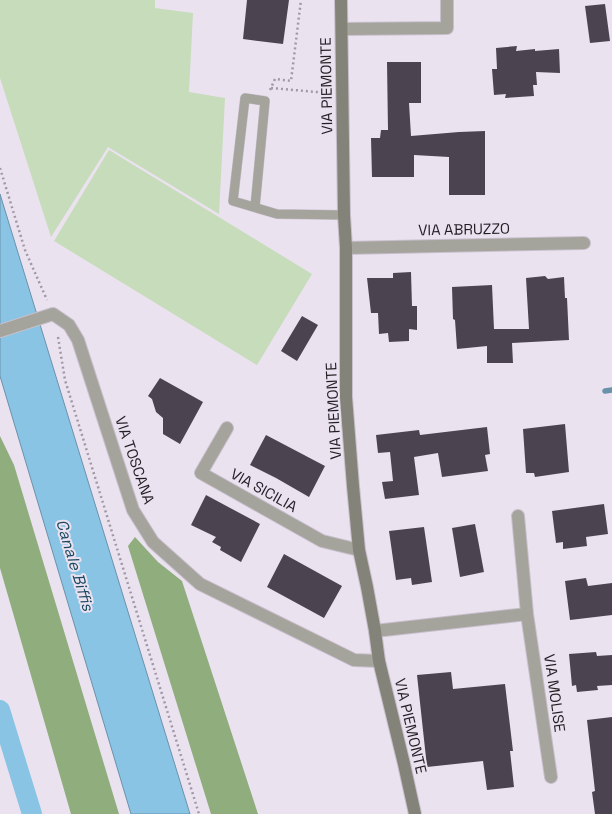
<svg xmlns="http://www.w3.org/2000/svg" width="612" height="814" font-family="'Space Grotesk',sans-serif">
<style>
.green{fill:#c7dcba}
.forest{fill:#8fad7d}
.water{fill:#8ac4e5;stroke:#6b92ab}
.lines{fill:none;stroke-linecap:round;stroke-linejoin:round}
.stream{stroke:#6b92ab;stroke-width:5.5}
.canal{stroke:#8ac4e5;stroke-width:20}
.building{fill:#4b4450}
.lane-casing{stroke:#c7bfcb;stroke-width:10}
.street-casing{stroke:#c7bfcb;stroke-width:14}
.secondary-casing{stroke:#c7bfcb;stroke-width:14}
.path{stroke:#a099a4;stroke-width:2.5;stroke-dasharray:2 3;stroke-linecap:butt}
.lane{stroke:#a4a39c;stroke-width:9}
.street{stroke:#a4a39c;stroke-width:12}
.secondary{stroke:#848379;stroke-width:12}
.labels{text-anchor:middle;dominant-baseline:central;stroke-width:4;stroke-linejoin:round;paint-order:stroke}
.street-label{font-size:15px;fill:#221f24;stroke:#ebe2f0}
.water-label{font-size:16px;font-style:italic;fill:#1b4961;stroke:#ebe2f0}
</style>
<rect width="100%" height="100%" fill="#ebe2f0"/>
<!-- green -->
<path class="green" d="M0,0h155v8l38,5 -4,79 36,6 -6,116 -111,-67 -57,90 -51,-159z
M109,150l203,124 -55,91 -203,-124z"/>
<!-- forest -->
<path class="forest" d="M0,436l14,29 105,349h-48l-71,-246z
M135,537l23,25 24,19 76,233h-47l-83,-268z"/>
<!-- water -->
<path class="water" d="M0,194l190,620h-59l-131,-438z"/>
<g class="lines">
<!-- stream -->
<path class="stream" d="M605,391l7,-1"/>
<!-- canal -->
<path class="canal" d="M0,710l32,104"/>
</g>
<!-- building -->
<path class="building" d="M247,0h42l-6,44 -40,-5z
M605,4l5,37 -20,2 -5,-37z
M517,46l-1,5 19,-2v2l24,-2 1,24 -24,-1 1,13h-4l1,11 -29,2 1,-4 -12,1 -2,-26h5l-1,-21z
M387,62h34v41h-12l2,33 48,-4 26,-1v64h-36v-38l-35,-2v22h-42l-1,-39h9l1,-8h7z
M411,272l1,34h5v24l-8,-1v12l-20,1 -1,-9 -9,1 -1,-21h-7l-4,-35h26v-5z
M545,276l3,3 16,-2 1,21h2l2,42 -57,3 1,20h-26v-17l-30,3 -2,-29 -2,-1 -1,-32 40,-2 2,44h35l-3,-51z
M302,316l16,9 -21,36 -16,-10z
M160,378l43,24 -23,42 -17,-10v-16l-7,-6 -4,-13 -4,-3z
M565,424l4,48 -34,5 -1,-4h-8l-3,-44z
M487,427l3,27 -5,1 3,16 -46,6 -4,-24 -24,4 5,38 -34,4 -3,-17 11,-1 -3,-29 -12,1 -2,-18 43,-5 1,5z
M266,435l59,31 -16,31 -33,-19 -26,-13z
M206,495l54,29 -19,38 -21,-12 1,-3 -9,-5 4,-5 -25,-12z
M604,504l4,30 -22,3 1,9 -24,3v-7l-7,1 -4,-32z
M475,524l9,48 -24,5 -8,-49z
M424,527l8,55 -20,3 -1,-7 -15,2 -7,-49z
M284,554l58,32 -18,32 -57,-31z
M586,578l2,8 24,-3v32l-42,5 -5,-39z
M596,652l1,4 15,-1v30l-15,1 1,4 -21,2 -1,-7 -4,1 -3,-32z
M451,672l2,17 52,-5 8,67h-3l4,36 -27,3 -4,-29 -56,6 -10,-92z
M612,717v97h-17l-3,-22 3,-1 -8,-71z"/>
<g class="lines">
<!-- lane casing -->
<g class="lane-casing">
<path id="lane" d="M255,207l10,-106 -20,-3 -12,103 44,13 67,1"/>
</g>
<!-- street casing -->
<g class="street-casing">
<path id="street" d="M342,29l105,-1v-28
M346,248l238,-5
M0,331l53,-17 16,11 9,15 55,170 20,32 47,42 154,76 25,1
M227,428l-26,45 121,68 37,9
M518,516l9,98 24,163
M375,631l152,-17"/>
</g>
<!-- secondary casing -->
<g class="secondary-casing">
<path id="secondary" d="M341,0l3,215 2,33v149l7,89 6,64 8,37 8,44 4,30 25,103 11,50"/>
</g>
<!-- path -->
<path class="path" d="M271,88l57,5
M270,90l5,-11 16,2 10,-81
M0,168l25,82 22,50
M58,337l7,43 134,434"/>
<!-- lane -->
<use href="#lane" class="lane"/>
<!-- street -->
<use href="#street" class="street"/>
<!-- secondary -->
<use href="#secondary" class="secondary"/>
</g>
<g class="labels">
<!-- street labels -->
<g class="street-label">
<text transform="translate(326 86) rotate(-91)">VIA PIEMONTE</text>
<text transform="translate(464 229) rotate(-1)">VIA ABRUZZO</text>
<text transform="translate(333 411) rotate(-93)">VIA PIEMONTE</text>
<text transform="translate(135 460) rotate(71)">VIA TOSCANA</text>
<text transform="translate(264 490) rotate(29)">VIA SICILIA</text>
<text transform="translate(555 693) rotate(82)">VIA MOLISE</text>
<text transform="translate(411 726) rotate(77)">VIA PIEMONTE</text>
</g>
<!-- water labels -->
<g class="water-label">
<text transform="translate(75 565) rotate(73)">Canale Biffis</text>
</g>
</g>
</svg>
